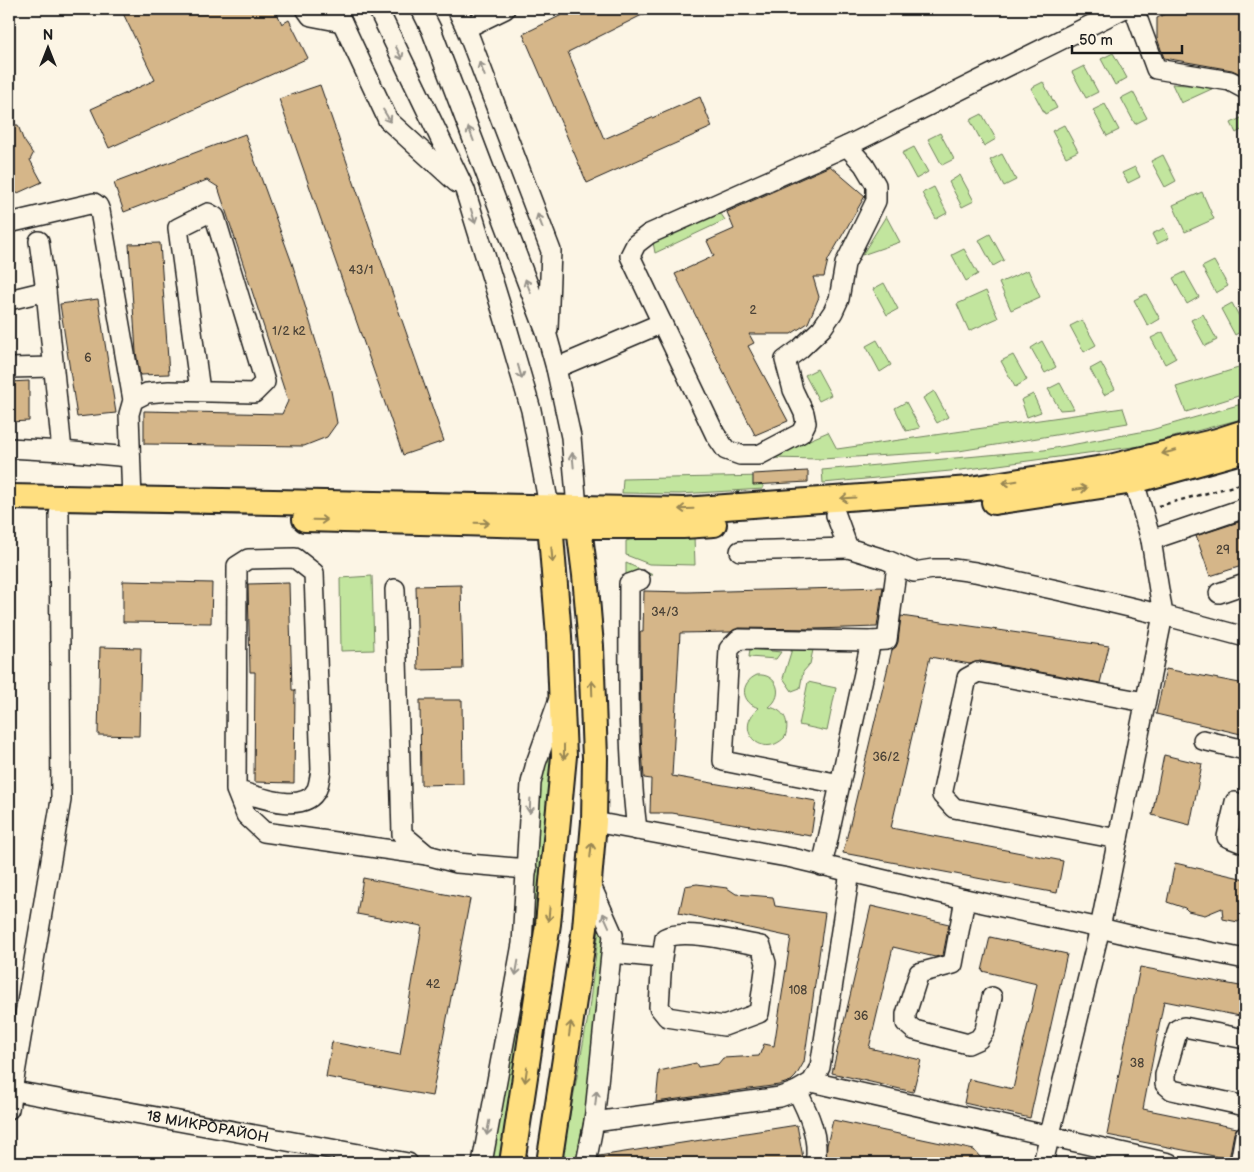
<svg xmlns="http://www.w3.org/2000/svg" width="1254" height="1172" font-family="'Balsamiq Sans',sans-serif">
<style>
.green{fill:#c2e59e;stroke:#6f805d}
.building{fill:#d5b689;stroke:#1c1c1c}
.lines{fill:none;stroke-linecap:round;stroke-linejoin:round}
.minor-casing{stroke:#1c1c1c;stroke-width:22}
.major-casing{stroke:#1c1c1c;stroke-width:28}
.path{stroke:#1c1c1c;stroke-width:2.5;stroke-dasharray:4 4;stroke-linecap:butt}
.minor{stroke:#fcf5e5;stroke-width:19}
.major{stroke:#ffdf80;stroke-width:24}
.oneway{stroke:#97938b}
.oneway2{stroke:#998753}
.labels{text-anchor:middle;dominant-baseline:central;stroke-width:4;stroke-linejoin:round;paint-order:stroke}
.number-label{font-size:12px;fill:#4a4237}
.street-label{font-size:15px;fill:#1c1c1c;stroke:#fcf5e5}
</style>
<rect width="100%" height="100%" fill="#fcf5e5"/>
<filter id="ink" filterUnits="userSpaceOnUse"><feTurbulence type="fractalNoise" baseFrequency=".02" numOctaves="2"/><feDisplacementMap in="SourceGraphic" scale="10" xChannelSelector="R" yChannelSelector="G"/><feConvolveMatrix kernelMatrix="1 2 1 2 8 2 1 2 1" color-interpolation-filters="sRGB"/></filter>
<g filter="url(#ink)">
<!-- green -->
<path class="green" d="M1113,53l14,25 -12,7 -14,-26z
M1084,66l14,26 -12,6 -14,-26z
M1043,82l14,26 -12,6 -14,-26z
M1172,84l44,3 -35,16z
M1133,92l14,26 -12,6 -14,-26z
M1105,104l14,26 -12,6 -14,-26z
M982,114l14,25 -12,7 -14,-26z
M1243,117l2,3v8l-9,5 -5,-10z
M1064,125l14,26 -12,6 -14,-26z
M940,133l14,26 -12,6 -14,-26z
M914,147l14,25 -12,7 -14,-26z
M1002,154l14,26 -12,6 -14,-26z
M1163,155l13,26 -11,6 -14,-26z
M1135,167l5,10 -12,6 -6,-10z
M960,175l14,26 -12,6 -13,-25z
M934,187l13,26 -11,6 -14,-26z
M1202,192l12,27 -29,13 -12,-27z
M719,211l6,9 -70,33 -2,-11z
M886,216l14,26 -38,13z
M1164,228l5,10 -12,6 -5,-10z
M990,234l14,26 -11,6 -14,-26z
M964,249l14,25 -12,7 -14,-26z
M1214,261l14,25 -12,7 -14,-26z
M1028,270l12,27 -29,13 -12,-27z
M1185,272l14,25 -12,7 -14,-26z
M884,283l14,26 -11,6 -14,-26z
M986,291l12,27 -29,13 -12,-27z
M1146,294l14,25 -12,7 -14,-26z
M1232,303l13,24v2l-10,6 -14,-26z
M1203,314l14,26 -12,6 -14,-26z
M1082,320l14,25 -12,7 -14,-26z
M1163,332l13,26 -11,6 -14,-26z
M877,340l14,25 -11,7 -14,-26z
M1042,341l14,26 -11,6 -14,-25z
M1013,355l14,25 -12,7 -14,-26z
M1101,363l14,26 -11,6 -14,-26z
M1245,366v28l-59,18 -10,-25z
M817,369l14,26 -12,6 -14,-26z
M1060,383l14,26 -14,1 -12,-21z
M934,391l14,26 -11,6 -14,-25z
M1033,394l8,18 -14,5 -6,-17z
M906,402l14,26 -14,3 -11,-23z
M1245,403v15l-105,28 -179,24 -138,13 -1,-13 222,-20 107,-20z
M1123,408l5,15 -169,28 -138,8 -54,-1 61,-26 9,17z
M763,476v13l-83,5 -58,-1 1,-14z
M694,536l1,29 -46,-1 -23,-9v-14l4,-1z
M626,563l27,12h-27z
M372,576l2,74 -33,1 -1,-73z
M750,649l31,3 -5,7 -27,-2z
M792,649l21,1 -3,14 -7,8 -3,16 -8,3 -9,-13z
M757,675c20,-2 28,20 12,32 16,3 21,15 16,30 -23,24 -53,-8 -26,-29 -18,-5 -20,-25 -2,-33z
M808,682l28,6 -9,43 -28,-6z
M553,741l-1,69 -47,353h-15l51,-387z
M600,921l8,28 -12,98 -20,116h-15l27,-146z"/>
<!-- building -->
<path class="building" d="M121,9h154l7,15 7,-4 19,38 -199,90 -18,-39 64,-29z
M574,9h80l-86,43 36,87 96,-42 12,30 -125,56 -64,-149z
M1175,9h70v67l-13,-6 -68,-12 -7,-20v-20z
M320,85l124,356 -41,14 -124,-356z
M9,125h9l5,14 10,15 -3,6 12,22 -33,15z
M245,134l47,129 39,128 6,32 -10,14 -23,9 -160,-2v-33l138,3 6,-13 -70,-214 -11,-7 -83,32 -10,-29z
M830,166l35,30 -37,64 -4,17h-11l6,20 -11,26 -17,11h-42l5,9 -6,3 40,75 -33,14 -80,-161 39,-18 -7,-15 27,-12 -7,-17z
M160,243l9,131 -29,1 -4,-23 -7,-108z
M98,299l18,114 -39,4 -17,-113z
M29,381v40l-20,1v-40z
M808,471v11l-55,3v-11z
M1245,520v45l-35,11 -14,-40z
M123,581l89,2 -1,40 -88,-1z
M289,583l3,107h3l-1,93 -40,-1 1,-110h-5l-2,-88z
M461,585l2,84 -45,1 -2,-84z
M883,587l-6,40 -63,2 -75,-1 -8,4 -51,1 -8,143 144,25 -5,35 -139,-23h-22l1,-34 -7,-1 -3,-41 -1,-105h3l1,-41 43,1z
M901,616l208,30 -9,37 -120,-22 -10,3 -40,-7 -39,171 172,33 -6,32 -214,-40 49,-203 4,-3 2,-5z
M100,647l41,1 -2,88 -41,-1z
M1166,669l79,15v51l-89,-21z
M420,700h42l1,84 -42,1z
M1164,755l38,9 -12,61 -38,-10z
M1175,863l70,16v37l-7,6 -15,-3 -1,-11 -17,7 -17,-4 -3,-3 -18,-6z
M363,878l107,21 -38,197 -106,-19 6,-35 68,13 22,-129 -65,-12z
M697,884l30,4 9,6 37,3 2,9 50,7 -21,149 -8,14 -5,5 -12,4 -123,17 3,-31 37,-8 2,4 20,-3 5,-6 36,-2 5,-12 10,2 17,-109 -112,-24 6,-27z
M871,906l78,18 -6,31 -8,2 -42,-10 -24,101 52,12 -8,32 -81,-19z
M990,937l77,17 -37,164 -66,-15 5,-24 44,10 24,-105 -55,-13z
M1140,967l105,20v30l-81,-16 -21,108 94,19 -3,5 -5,26 -122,-24z
M833,1120l141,30 11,13h-159l1,-18z
M797,1125l7,38h-207l2,-7z"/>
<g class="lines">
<!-- minor casing -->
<g class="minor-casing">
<g id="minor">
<path d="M306,9l5,7 31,6"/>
<path d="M336,9l52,111 69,63"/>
<path d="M378,9l87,181 39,127 27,93 18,96"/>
<path d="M421,9l10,20 115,303 10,36 15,69 6,71"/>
<path d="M457,9l9,19 85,223 -3,78"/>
<path d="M1134,9l22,60 74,12 15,8"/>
<path d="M466,28l39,-19"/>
<path d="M9,223l85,-20 4,3 2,5 33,189 -4,14 3,87"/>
<path d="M9,300l37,-9"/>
<path d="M662,323l-32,-67 6,-12 13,-10 198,-88 276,-137"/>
<path d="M9,368l44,-1"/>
<path d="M556,368l106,-45 53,111 11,16 14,5h19l42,-22 5,-10 -2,-10 -11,-23 -8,-30 15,-11 22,-21 11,-16 6,-13 6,-35 31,-63v-16l-12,-20 -17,-19"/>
<path d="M133,400l14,-7 22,-2 85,2 11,-11 -50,-165 -7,-4 -30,15 22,163"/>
<path d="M9,448l53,3 -16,-160 -7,-50"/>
<path d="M62,451l68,6"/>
<path d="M1130,468l21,72 12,75 82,22"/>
<path d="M836,515l12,33 39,12 27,12 19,-3h20l22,3 91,20 97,23 -63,313 -57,235"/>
<path d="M1151,540l94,-32"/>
<path d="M740,551l108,-3"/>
<path d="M395,589l7,245 25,21 30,8 70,6"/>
<path d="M1219,593l26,-9"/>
<path d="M1203,740l42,10"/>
<path d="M840,784l31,-143"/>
<path d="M236,790c20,6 68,26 81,-1 2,-5 3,-13 4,-19l-7,-197 -19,-15 -47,1 -11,7 -1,224 10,25 18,17 163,23"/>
<path d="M1235,802l-8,35 18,7"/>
<path d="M594,822l198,36 173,41 135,29 46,11 99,20"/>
<path d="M637,830c-10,-82 -8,-164 -8,-246l11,-4"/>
<path d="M1118,839l-164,-31 -12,-13 25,-117 11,-6 167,30"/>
<path d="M822,866l18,-82 -117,-23 6,-112 10,-10 132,2 16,-1 10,-75"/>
<path d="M965,899l-12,65 -34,9 -13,41v9l8,7 54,14 11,-5 6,-9 7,-33"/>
<path d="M612,953l50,5 3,-20c20,-10 73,4 96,8l5,17 -7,50 -35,13 -57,-9 -8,-10 3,-49"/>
<path d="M1245,1039l-61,-12 -6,2 -13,46v9l7,6 73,16"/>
<path d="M812,1082l357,81"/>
<path id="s1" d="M9,1090l399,73"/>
<path d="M797,1091c11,21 23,47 18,72"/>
<path d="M9,1109l52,-309 -2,-286"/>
<path d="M594,1122l186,-25 17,-6 15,-9 8,-15 30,-195"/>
<path d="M482,1163l40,-219 9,-161 5,-20 23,-64"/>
<path d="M586,1163l8,-41 19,-187 -24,-54"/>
<path d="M1240,1163l5,-28"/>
</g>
</g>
<!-- major casing -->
<g class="major-casing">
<path id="major" d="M9,497l675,13 286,-21 140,-22 107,-26 28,-9
M994,502l140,-21 111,-31
M305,519l274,7h104l31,-2
M512,1163l36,-239 16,-168 -5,-120 -10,-126
M549,1163l36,-235 9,-106 1,-64 -4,-112 -6,-71 -8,-64"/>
</g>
<!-- path -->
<path class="path" d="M1158,506l87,-23"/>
<!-- minor -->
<use href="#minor" class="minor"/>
<!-- major -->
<use href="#major" class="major"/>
</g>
<!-- one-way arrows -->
<defs><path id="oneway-shaft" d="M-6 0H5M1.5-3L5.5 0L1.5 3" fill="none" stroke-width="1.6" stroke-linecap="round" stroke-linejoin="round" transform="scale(1.25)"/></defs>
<g class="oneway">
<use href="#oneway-shaft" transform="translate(399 53) rotate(64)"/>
<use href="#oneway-shaft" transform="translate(482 69) rotate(-111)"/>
<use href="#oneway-shaft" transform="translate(387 116) rotate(59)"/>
<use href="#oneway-shaft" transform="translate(471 134) rotate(-111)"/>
<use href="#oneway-shaft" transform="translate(473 216) rotate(73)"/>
<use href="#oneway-shaft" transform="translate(540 221) rotate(-111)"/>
<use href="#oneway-shaft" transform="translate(528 286) rotate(-111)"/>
<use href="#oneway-shaft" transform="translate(520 372) rotate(74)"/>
<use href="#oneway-shaft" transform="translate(573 460) rotate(-95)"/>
<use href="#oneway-shaft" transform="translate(530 806) rotate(93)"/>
<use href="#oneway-shaft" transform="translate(606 920) rotate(-114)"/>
<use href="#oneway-shaft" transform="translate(517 968) rotate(100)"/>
<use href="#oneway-shaft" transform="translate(596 1098) rotate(-84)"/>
<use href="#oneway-shaft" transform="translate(488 1128) rotate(100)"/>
</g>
<g class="oneway2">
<use href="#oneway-shaft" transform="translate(1169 452) rotate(166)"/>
<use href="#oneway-shaft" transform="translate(1010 482) rotate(171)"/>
<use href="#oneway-shaft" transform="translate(1080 489) rotate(-8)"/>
<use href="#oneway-shaft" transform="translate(848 498) rotate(176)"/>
<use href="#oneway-shaft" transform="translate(686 509) rotate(178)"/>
<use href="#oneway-shaft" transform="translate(320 520) rotate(1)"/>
<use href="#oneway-shaft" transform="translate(482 523) rotate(1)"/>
<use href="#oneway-shaft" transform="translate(552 555) rotate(85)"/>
<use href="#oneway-shaft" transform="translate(592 688) rotate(-92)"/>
<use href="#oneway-shaft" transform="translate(564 752) rotate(90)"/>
<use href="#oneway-shaft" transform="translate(591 850) rotate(-84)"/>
<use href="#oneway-shaft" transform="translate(549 914) rotate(95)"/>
<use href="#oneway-shaft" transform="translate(570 1029) rotate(-82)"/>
<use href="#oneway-shaft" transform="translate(526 1075) rotate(98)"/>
</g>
</g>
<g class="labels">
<!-- number labels -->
<g class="number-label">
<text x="361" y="270">43/1</text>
<text x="753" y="310">2</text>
<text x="289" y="331">1/2 k2</text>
<text x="88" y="358">6</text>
<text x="1223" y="550">29</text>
<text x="665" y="612">34/3</text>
<text x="886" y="757">36/2</text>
<text x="433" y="984">42</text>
<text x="798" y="990">108</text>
<text x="861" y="1016">36</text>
<text x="1137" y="1063">38</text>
</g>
<!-- street labels -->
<g class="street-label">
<text stroke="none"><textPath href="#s1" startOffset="202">18 МИКРОРАЙОН</textPath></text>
</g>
</g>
<!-- margin -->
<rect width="1254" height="1172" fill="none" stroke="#fcf5e5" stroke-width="30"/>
<rect x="15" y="15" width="1224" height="1142" fill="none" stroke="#1c1c1c" stroke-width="2" filter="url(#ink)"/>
<!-- north arrow -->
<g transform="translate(48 48)" stroke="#fcf5e5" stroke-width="4" paint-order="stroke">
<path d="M0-4L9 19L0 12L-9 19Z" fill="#1c1c1c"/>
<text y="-8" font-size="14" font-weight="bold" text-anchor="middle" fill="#1c1c1c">N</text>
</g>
<!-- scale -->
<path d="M1072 45v8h110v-8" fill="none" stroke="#1c1c1c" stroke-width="2.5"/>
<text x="1079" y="45" font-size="15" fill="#1c1c1c" stroke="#fcf5e5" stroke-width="4" paint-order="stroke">50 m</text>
</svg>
